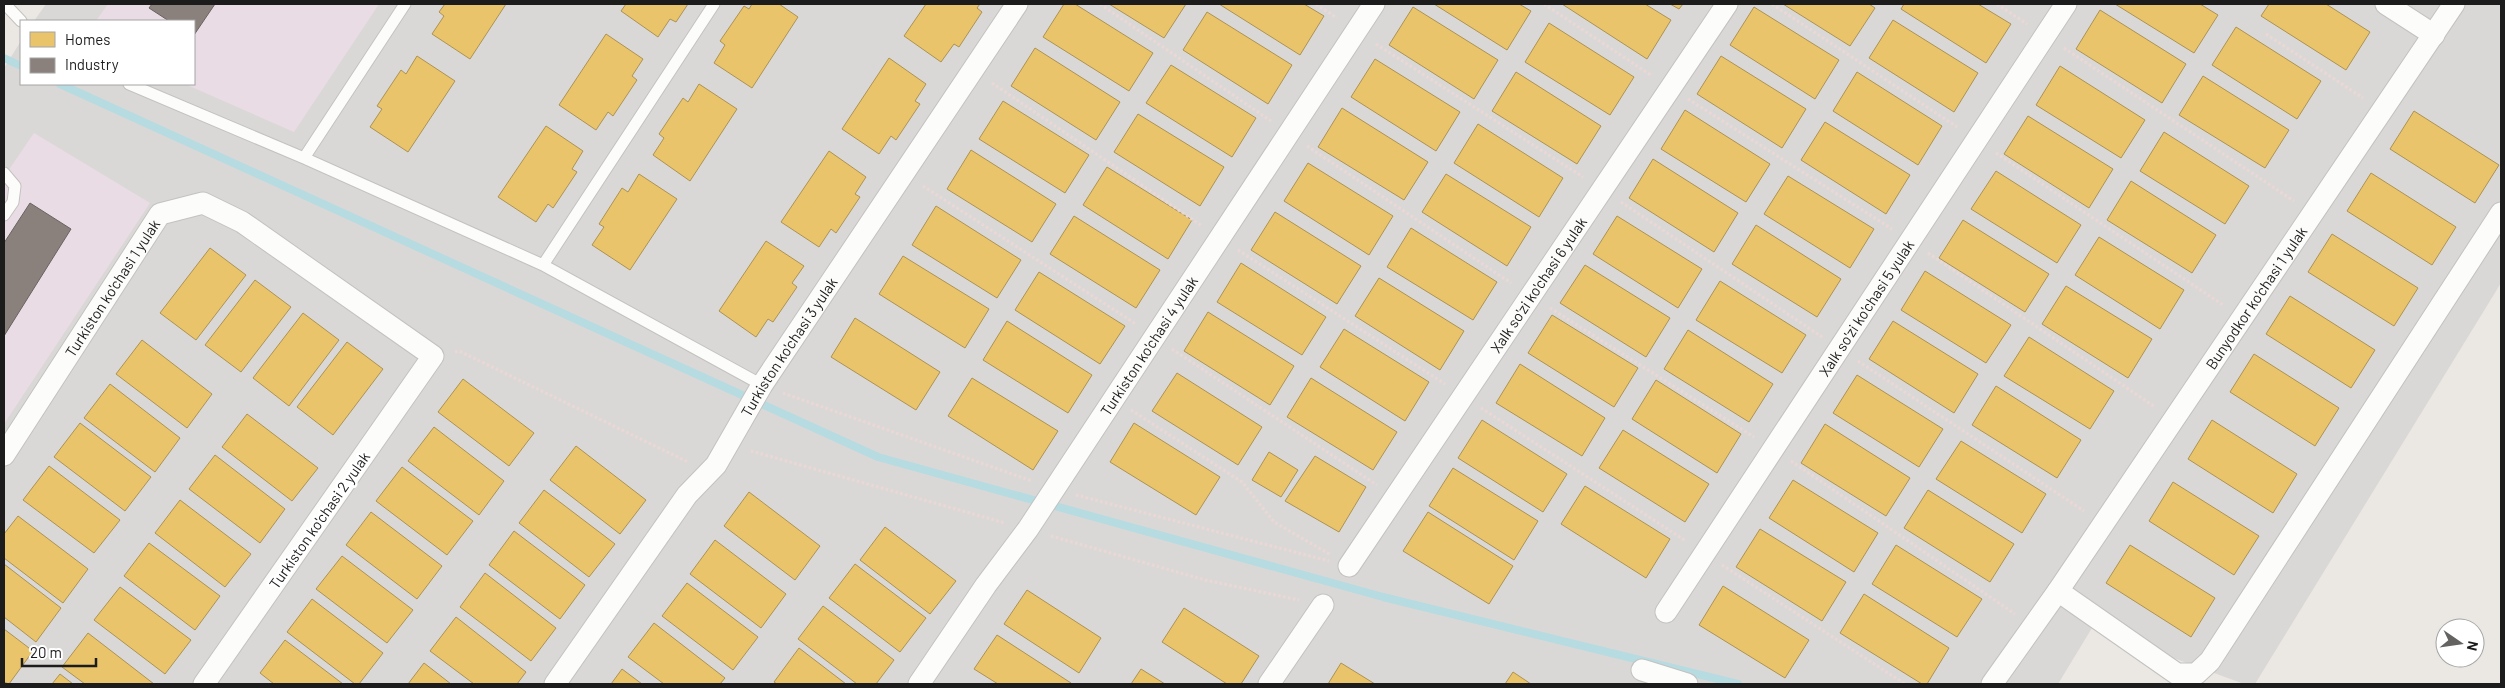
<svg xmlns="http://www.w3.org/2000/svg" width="2505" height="688" font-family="Barlow,sans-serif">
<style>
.residential{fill:#dad8d6}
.industrial{fill:#e9dce5}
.homes{fill:#e9c46a;stroke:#ac9253}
.industry{fill:#8a817c;stroke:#69635f}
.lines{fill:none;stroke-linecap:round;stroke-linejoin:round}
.stream{stroke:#b6dbe0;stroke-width:8}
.lane-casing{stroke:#c3c2c0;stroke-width:13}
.street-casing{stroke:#c3c2c0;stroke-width:23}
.path{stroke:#ebd8d6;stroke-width:3;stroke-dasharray:2.5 2.5;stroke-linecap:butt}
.lane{stroke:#fcfcfb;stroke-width:11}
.street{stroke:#fcfcfb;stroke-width:21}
.labels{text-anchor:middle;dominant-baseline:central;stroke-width:5;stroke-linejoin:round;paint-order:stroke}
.street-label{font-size:15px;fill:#1c1c1c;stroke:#fff}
</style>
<rect width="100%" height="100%" fill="#ebe8e4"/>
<!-- residential -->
<path class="residential" d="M46,4h2455v279l-246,401h-11l-152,-56 -34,56h-2054v-616l17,-27v43h173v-63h-160z"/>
<!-- industrial -->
<path class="industrial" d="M108,4h271l-85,128 -109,-48h9v-63h-98z
M34,133l116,70 -146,221v-247z"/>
<!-- homes -->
<path class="homes" d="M445,4h61l-36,55 -38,-25 12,-18 -5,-4z
M626,4h62l-12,18 -6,-3 -12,18 -37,-26z
M752,4h27l19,13 -46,71 -38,-25 11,-18 -5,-4 24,-35 5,3z
M926,4h54l-3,4 5,4 -23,35 -5,-3 -13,18 -37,-26z
M1064,4h11l78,49 -24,38 -86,-54z
M1109,4h77l-22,34z
M1219,4h85l20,12 -24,39z
M1434,4h85l12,7 -24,39z
M1562,4h83l26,16 -24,39z
M1670,4h13l-4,5z
M1783,4h86l6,4 -25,38z
M1904,4h74l33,20 -25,39 -85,-54z
M2115,4h85l18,11 -24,38z
M2269,4h57l44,28 -24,38 -85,-54z
M1413,7l85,53 -24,39 -85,-54z
M1754,7l85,53 -24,39 -85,-54z
M2100,10l86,54 -24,39 -86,-54z
M1207,12l85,53 -24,39 -85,-54z
M1893,20l85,53 -24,39 -85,-54z
M1549,23l85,54 -24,38 -85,-53z
M2236,27l85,54 -24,38 -85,-54z
M606,34l37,25 -11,17 5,4 -24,36 -5,-4 -12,18 -37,-25z
M1035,48l85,54 -24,38 -85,-54z
M417,56l38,25 -47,71 -38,-25 12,-18 -5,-3 24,-36 5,4z
M1721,56l85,53 -24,39 -85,-54z
M889,58l37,26 -11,17 5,3 -24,36 -5,-4 -12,18 -37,-25z
M1375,59l85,53 -24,39 -85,-54z
M1171,65l85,53 -24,39 -86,-54z
M2060,66l85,54 -24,38 -85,-53z
M1516,72l85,54 -24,38 -85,-53z
M1857,72l85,54 -24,39 -85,-54z
M2203,76l86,54 -24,38 -86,-53z
M699,84l38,25 -47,72 -37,-26 11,-17 -5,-4 24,-36 5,4z
M1003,101l86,54 -24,38 -86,-54z
M1342,108l86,54 -24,38 -86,-53z
M1685,110l85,54 -24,38 -85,-53z
M2414,111l85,54 -24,38 -85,-54z
M1138,114l86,53 -24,39 -86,-54z
M2028,116l85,53 -24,39 -85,-54z
M1825,122l85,53 -24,39 -85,-54z
M1478,124l85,54 -24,39 -85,-54z
M546,126l37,25 -11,18 5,3 -24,36 -5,-4 -12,18 -38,-25z
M2164,132l85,54 -24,38 -85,-53z
M971,150l85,54 -24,38 -85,-53z
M829,151l37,26 -11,17 5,3 -24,36 -5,-4 -12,18 -38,-25z
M1653,159l85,54 -24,39 -85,-54z
M1308,163l85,53 -24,39 -85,-54z
M1107,167l85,53 -24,39 -85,-54z
M1996,171l85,54 -24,38 -86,-54z
M2371,173l85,54 -24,38 -85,-54z
M639,174l38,25 -47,71 -38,-25 12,-18 -5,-3 23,-36 6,4z
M1446,174l85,53 -24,39 -85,-54z
M1788,176l86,53 -24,39 -86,-54z
M2131,181l85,54 -24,38 -85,-53z
M936,206l85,54 -24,38 -85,-53z
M1275,212l86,54 -24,38 -86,-54z
M1074,216l86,54 -24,38 -86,-54z
M1617,216l85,53 -24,39 -85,-54z
M1963,220l86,54 -24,38 -86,-54z
M1756,225l85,54 -24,38 -85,-53z
M1411,228l86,54 -24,38 -86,-53z
M2332,234l86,54 -24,38 -86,-54z
M2099,237l85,53 -24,39 -85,-54z
M766,241l38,25 -12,17 5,4 -24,35 -5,-3 -12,18 -37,-26z
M210,248l36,27 -50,65 -36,-27z
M903,256l86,53 -24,39 -86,-54z
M1241,263l85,54 -24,38 -85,-53z
M1585,265l85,53 -24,39 -86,-54z
M1925,271l86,54 -25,38 -85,-53z
M1039,272l86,54 -25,38 -85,-54z
M1379,278l85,53 -24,39 -85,-54z
M255,280l36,27 -50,65 -36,-27z
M1720,281l86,54 -24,38 -86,-53z
M2066,286l86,53 -24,39 -86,-54z
M2290,296l85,54 -24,38 -85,-54z
M1208,312l86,54 -24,39 -86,-54z
M303,313l36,27 -50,66 -36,-28z
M1552,315l86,53 -24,39 -86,-54z
M855,318l85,54 -24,38 -85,-53z
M1007,321l85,54 -24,38 -85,-53z
M1893,321l85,53 -24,39 -85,-54z
M1344,329l85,53 -24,39 -85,-54z
M1688,330l85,54 -24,38 -85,-53z
M2029,337l85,54 -24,38 -86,-53z
M142,340l70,54 -25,34 -71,-54z
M347,342l36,27 -50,66 -36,-28z
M2254,354l85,54 -24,38 -85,-54z
M1520,364l85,54 -23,38 -86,-53z
M1177,373l85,54 -24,38 -86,-54z
M1857,375l86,54 -24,38 -86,-54z
M972,378l86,53 -25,39 -85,-54z
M1311,378l86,54 -24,38 -86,-53z
M463,379l71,54 -25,33 -71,-54z
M1656,380l85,54 -24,39 -85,-54z
M110,384l70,54 -25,34 -71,-54z
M1996,386l85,54 -24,38 -85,-53z
M247,414l71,54 -26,33 -70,-54z
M1482,420l85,54 -24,38 -85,-54z
M2212,420l85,54 -24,39 -85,-54z
M80,423l71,54 -26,34 -71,-54z
M1134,423l86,54 -24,38 -86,-53z
M1825,424l85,54 -24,38 -85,-53z
M434,427l70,54 -25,34 -71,-54z
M1623,430l86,54 -24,38 -86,-54z
M1961,441l85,53 -24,39 -86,-54z
M576,446l70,54 -26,34 -70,-54z
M1269,452l29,18 -17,27 -29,-17z
M215,455l70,54 -25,34 -71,-54z
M1315,456l51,31 -27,45 -54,-31z
M49,466l71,54 -26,33 -71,-53z
M402,467l71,54 -26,34 -71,-54z
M1453,468l85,53 -24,39 -85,-54z
M1793,480l85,53 -24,39 -85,-54z
M2173,482l86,54 -25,39 -85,-54z
M1585,486l85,53 -24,39 -85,-54z
M544,490l71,54 -26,33 -70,-54z
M1928,490l86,54 -24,38 -86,-54z
M749,492l71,54 -25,34 -71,-54z
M180,500l71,54 -26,33 -70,-54z
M371,512l71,54 -25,33 -71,-54z
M1428,512l85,54 -24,38 -86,-53z
M18,516l70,53 -25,34 -59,-45v-24z
M885,527l71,54 -26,33 -70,-54z
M1760,529l86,53 -24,39 -86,-54z
M514,531l71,54 -25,34 -71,-54z
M715,540l71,54 -25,34 -71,-54z
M149,543l71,53 -25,34 -71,-54z
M1896,545l86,54 -25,38 -85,-53z
M2130,545l85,53 -24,39 -85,-54z
M342,556l71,54 -26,33 -71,-54z
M4,564l57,44 -25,34 -32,-25z
M855,564l71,54 -26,34 -71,-54z
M485,573l71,55 -25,33 -71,-54z
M687,583l71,54 -25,33 -71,-54z
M1723,586l86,54 -24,38 -86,-53z
M120,587l71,53 -26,34 -71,-54z
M1027,590l74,48 -22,35 -75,-49z
M1864,594l85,54 -22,36h-5l-82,-51z
M312,599l71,54 -24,31h-4l-68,-52z
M823,606l71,54 -18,24h-19l-59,-45z
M1184,608l75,48 -18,28h-14l-65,-42z
M456,617l70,55 -9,12h-43l-44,-33z
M654,623l71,55 -5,6h-56l-36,-27z
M4,629l29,22 -24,33 -5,-2z
M88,633l66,51h-69l-23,-17z
M997,635l74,48v1h-73l-24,-15z
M285,640l58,44h-69l-14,-11z
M799,648l47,36h-69l-3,-2z
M424,663l27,21h-43z
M1341,663l34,21h-47z
M622,669l20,15h-31z
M1141,669l24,15h-34z
M1513,672l18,12h-26z
M60,674l13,10h-21z"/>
<!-- industry -->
<path class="industry" d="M152,4h63l-21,31v-14h-25l-20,-13z
M30,203l41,26 -67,107v-93z"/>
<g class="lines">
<!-- stream -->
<path class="stream" d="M4,58l17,8
M60,84l818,373 505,140 355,87"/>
<!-- lane casing -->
<g class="lane-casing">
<path id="lane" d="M5,4l16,17
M129,84l175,74 239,107 171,-261
M304,158l101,-154
M4,173l11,13 -2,16 -9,13
M543,265l219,120"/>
</g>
<!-- street casing -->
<g class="street-casing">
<g id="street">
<path d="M2386,4l48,31"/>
<path id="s1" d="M4,455l156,-241 43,-11 39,19 191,134 -229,328"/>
<path id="s2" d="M1349,566l378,-562"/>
<path d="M2058,591l119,83h19l14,-13 291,-448"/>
<path id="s3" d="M1666,612l400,-608"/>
<path d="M1642,670l45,14"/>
<path id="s4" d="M555,684l132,-189 29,-30 46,-80 255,-381"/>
<path id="s5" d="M919,684l67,-99 42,-56 346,-525"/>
<path d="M1269,684l54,-79"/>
<path id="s6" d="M1992,684l66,-93 396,-587"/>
</g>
</g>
<!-- path -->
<path class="path" d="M1100,4l171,117
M1316,4l21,14
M1544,4l108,72
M1772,4l185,123
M1997,4l30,20
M2266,34l97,64
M1376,44l207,133
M2064,48l230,153
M992,83l210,143
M1688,99l204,130
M1307,146l204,137
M1996,153l227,152
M923,186l213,138
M1621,202l201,135
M1238,250l207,134
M1928,253l227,154
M1550,308l204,129
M1172,349l205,136
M455,352l4,-1 229,111
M1858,361l226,150
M783,393l249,88
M1481,408l205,133
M1131,410l111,72 32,40 57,33
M751,451l254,72
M1791,461l224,153
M1076,495l253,66
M1051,536l154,44 94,20
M1722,565l183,119"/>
<!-- lane -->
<use href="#lane" class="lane"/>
<!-- street -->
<use href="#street" class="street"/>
</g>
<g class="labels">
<!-- street labels -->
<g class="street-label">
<text stroke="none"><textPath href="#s2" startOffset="339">Xalk so'zi ko'chasi 6 yulak</textPath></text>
<text stroke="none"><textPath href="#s1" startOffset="199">Turkiston ko'chasi 1 yulak</textPath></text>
<text stroke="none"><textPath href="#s6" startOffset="468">Bunyodkor ko'chasi 1 yulak</textPath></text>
<text stroke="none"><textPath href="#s3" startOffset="364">Xalk so'zi ko'chasi 5 yulak</textPath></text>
<text stroke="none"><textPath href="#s5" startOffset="409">Turkiston ko'chasi 4 yulak</textPath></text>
<text stroke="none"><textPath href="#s4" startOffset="411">Turkiston ko'chasi 3 yulak</textPath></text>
<text transform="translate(319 520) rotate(-55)">Turkiston ko'chasi 2 yulak</text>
</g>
</g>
<!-- border -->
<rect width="2505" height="688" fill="none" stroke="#1c1c1c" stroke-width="10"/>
<!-- legend -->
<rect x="20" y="20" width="175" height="65" fill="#ffffff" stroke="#a4a4a4"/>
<rect x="30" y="32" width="25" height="15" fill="#e9c46a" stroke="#a4a4a4"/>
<text x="65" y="45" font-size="15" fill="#1c1c1c">Homes</text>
<rect x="30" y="58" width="25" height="15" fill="#8a817c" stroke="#a4a4a4"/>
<text x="65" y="70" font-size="15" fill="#1c1c1c">Industry</text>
<!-- north arrow -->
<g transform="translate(2460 643) rotate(103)"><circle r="24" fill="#ffffff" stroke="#a4a4a4"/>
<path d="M0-4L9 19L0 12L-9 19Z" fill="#646362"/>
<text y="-8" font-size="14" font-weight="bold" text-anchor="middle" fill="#1c1c1c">N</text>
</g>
<!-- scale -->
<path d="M22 658v8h74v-8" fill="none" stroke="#1c1c1c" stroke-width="2.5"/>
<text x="30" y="658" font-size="15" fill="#1c1c1c" stroke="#ffffff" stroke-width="4" paint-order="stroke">20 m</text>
</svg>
